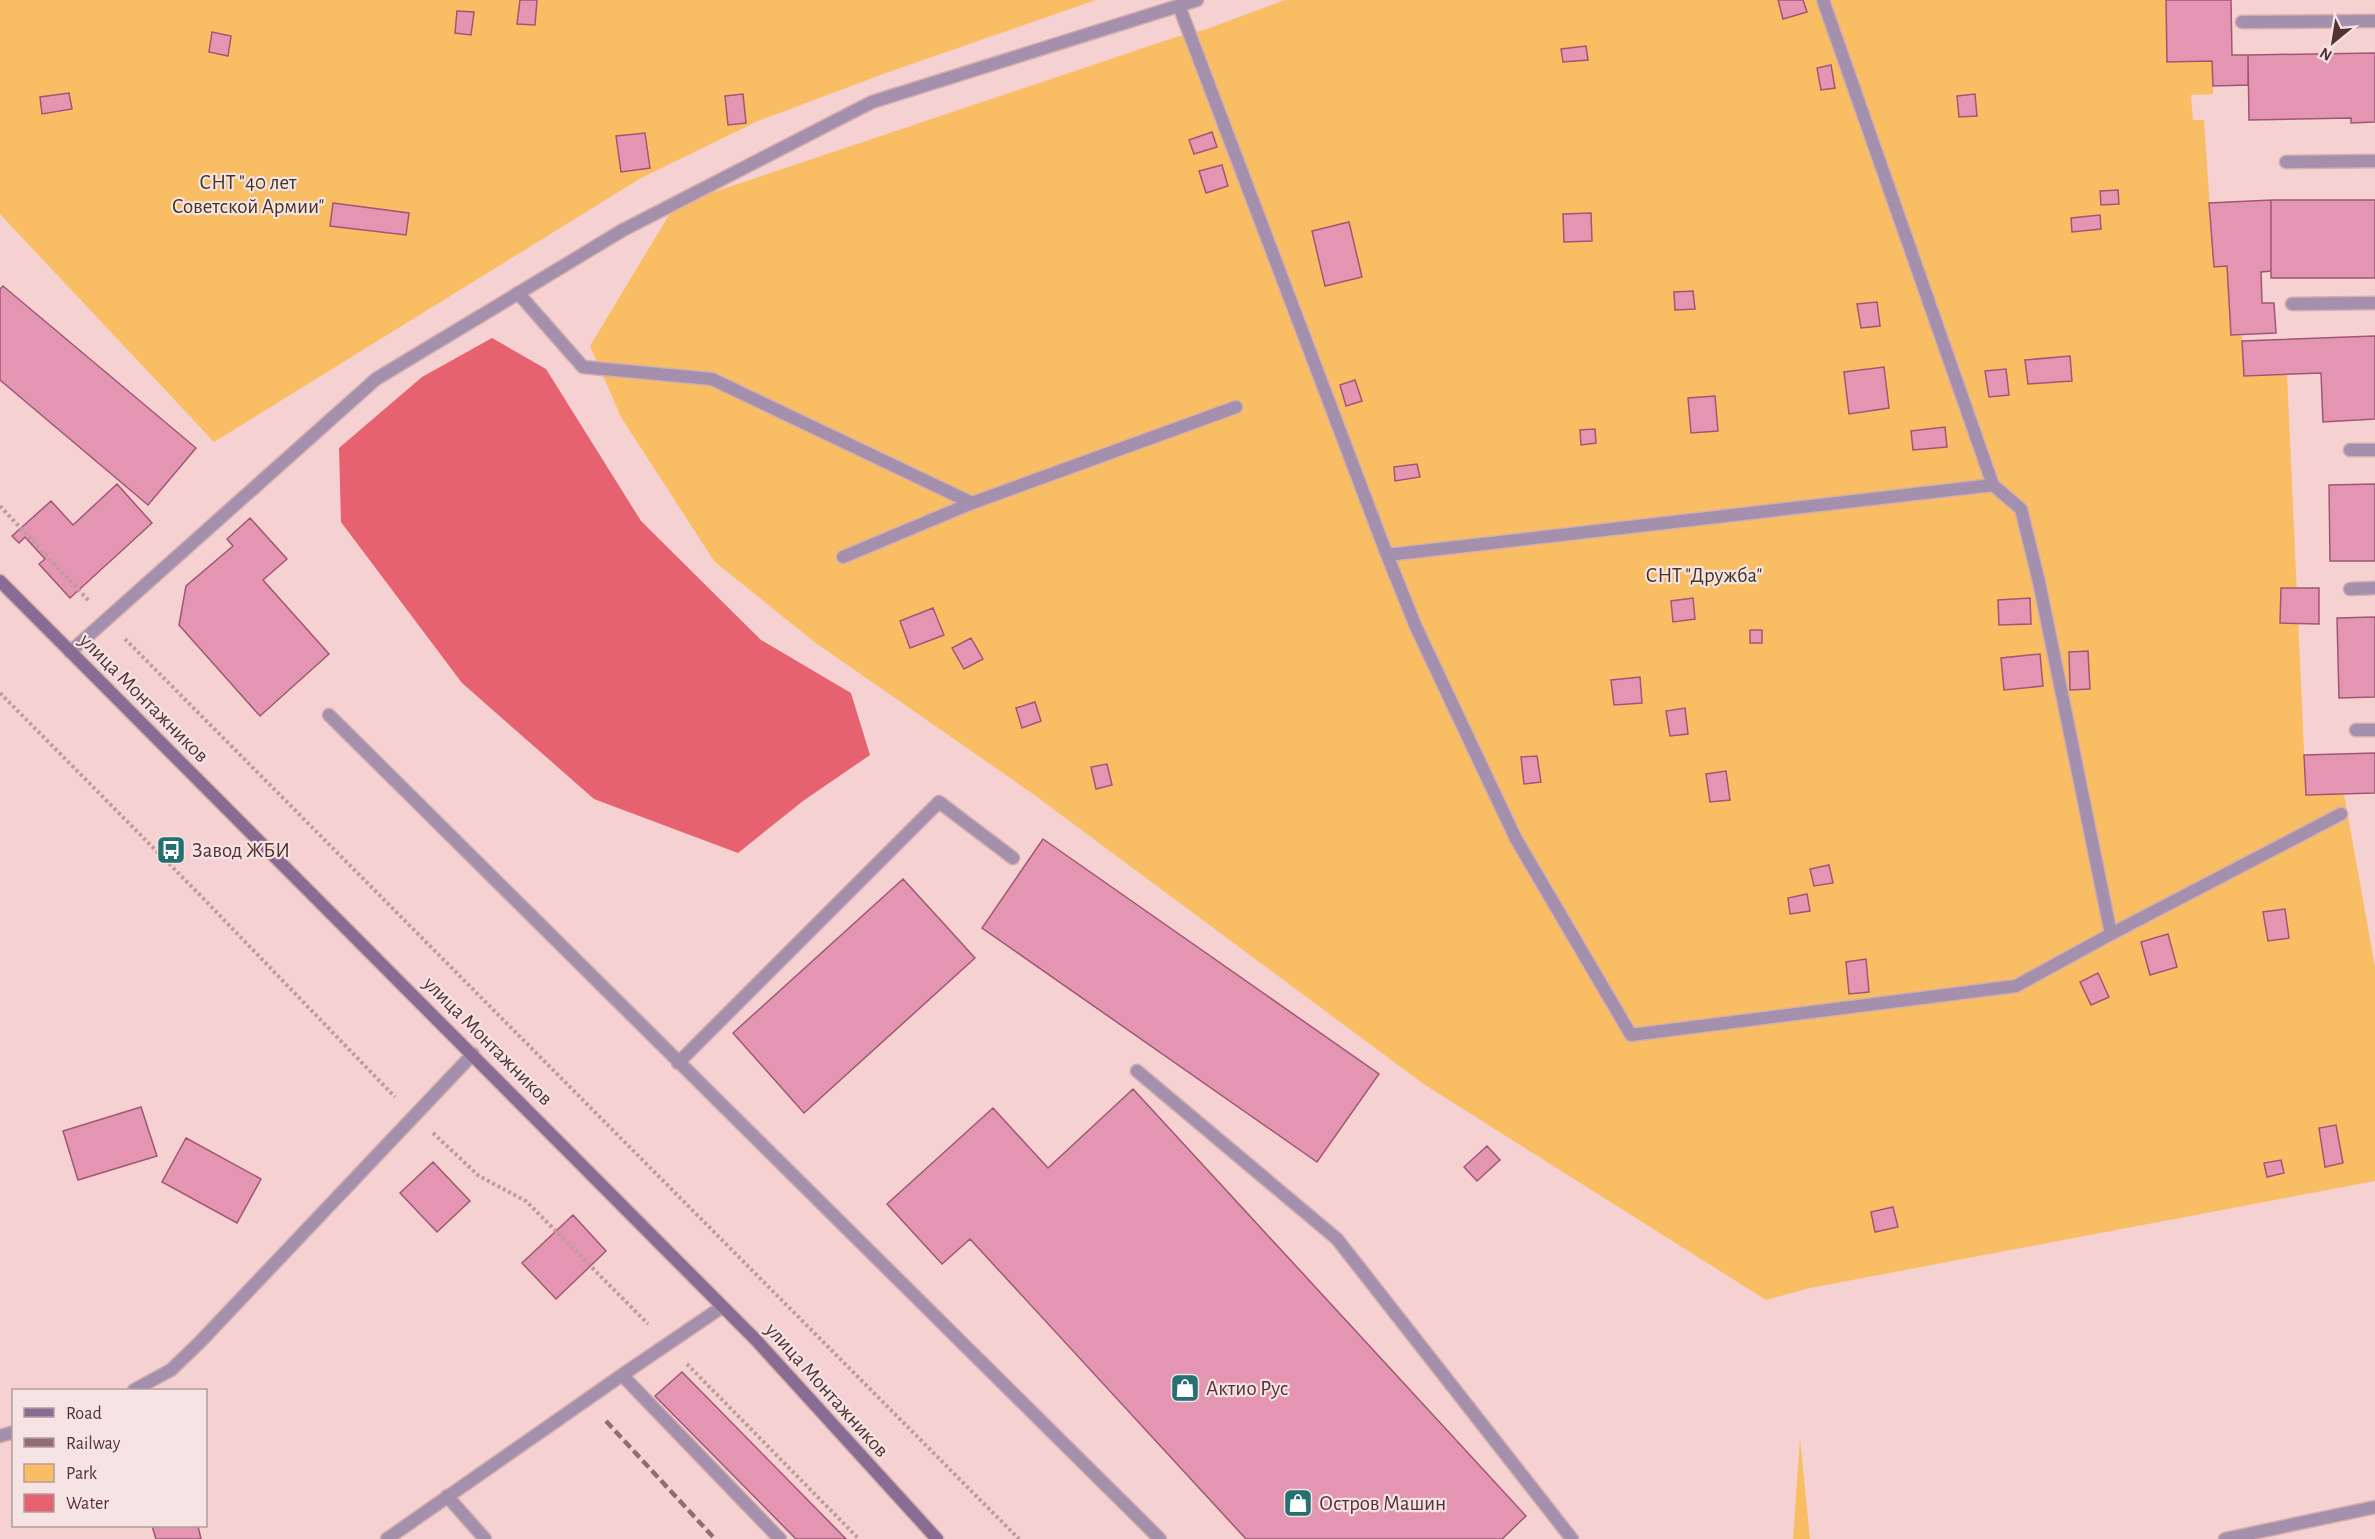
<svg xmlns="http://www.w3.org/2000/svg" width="2375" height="1539" font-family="'Alegreya Sans',sans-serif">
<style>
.green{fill:#f9be64}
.water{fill:#e76270}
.building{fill:#e495b2;stroke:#a05773;stroke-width:1.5}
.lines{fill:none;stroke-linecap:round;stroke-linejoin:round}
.service-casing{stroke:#d2aeaf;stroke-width:15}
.secondary-casing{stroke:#d2aeaf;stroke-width:15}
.path{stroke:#be9b9c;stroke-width:4;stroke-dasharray:3 3;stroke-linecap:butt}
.service{stroke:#a490ac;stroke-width:12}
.secondary{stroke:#896c94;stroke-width:12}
.rail{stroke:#916d6f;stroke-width:4.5;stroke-dasharray:9 4.5;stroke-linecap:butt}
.labels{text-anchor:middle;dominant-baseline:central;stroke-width:4.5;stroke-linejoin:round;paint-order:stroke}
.park-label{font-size:21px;fill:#433520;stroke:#f6e3e4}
.street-label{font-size:21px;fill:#543133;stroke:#f6e3e4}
.poi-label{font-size:21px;fill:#543133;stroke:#f6e3e4;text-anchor:start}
</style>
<rect width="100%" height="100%" fill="#f5d1d2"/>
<!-- green -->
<path class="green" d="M0,0h1096l-213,74 -125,47 -117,57 -427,264 -214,-228z
M1285,0h881l1,62 45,-1 1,33 -22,1 2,25h11l10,146h13l4,69 11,-1 2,42 43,-2 19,420h38l31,173v214l-565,107 -44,12 -341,-215 -392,-291 -220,-153 -99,-80 -93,-144 -31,-71 85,-141 501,-168 31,-8z
M1800,1438l10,101h-17z"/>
<!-- water -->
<path class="water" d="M492,338l54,31 95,152 120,119 90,53 19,62 -67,46 -65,52 -144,-54 -132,-116 -121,-161 -2,-74 83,-71z"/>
<!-- building -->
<path class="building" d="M520,0h17l-2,25 -18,-1z
M1778,0h25l4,12 -24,7z
M2166,0h65l1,55h16v30l-35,1 -1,-25 -45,1z
M457,11l17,1 -3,23 -16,-2z
M212,32l19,4 -3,20 -19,-4z
M1586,46l2,14 -25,2 -2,-13z
M2375,53v69l-24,1v-5l-102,2 -1,-65z
M1831,65l4,23 -14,2 -4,-22z
M69,93l3,16 -30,5 -2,-17z
M743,94l3,29 -18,2 -3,-29z
M1975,94l2,22 -18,1 -2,-21z
M1212,132l5,15 -23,7 -5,-14z
M645,133l5,35 -29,4 -5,-36z
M1222,165l6,21 -22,7 -7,-22z
M2118,190l1,14 -18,1 -1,-14z
M2271,200h104v78h-104z
M2271,200v71l-10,1 1,31h12l2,30 -45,2 -4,-69 -13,1 -5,-64z
M333,203l76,10 -3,22 -76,-9z
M1591,213l1,28 -28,1 -1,-28z
M2100,215l1,14 -29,3 -1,-14z
M1349,222l13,55 -37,9 -13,-55z
M3,286l193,162 -48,57 -148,-125v-91z
M1693,291l2,18 -20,1 -1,-18z
M1877,302l3,24 -19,2 -4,-24z
M2375,336v83l-52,3 -2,-49 -77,3 -2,-35z
M2070,356l2,25 -44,3 -3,-24z
M1884,367l5,41 -40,6 -5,-42z
M2006,369l3,26 -20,2 -4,-26z
M1355,380l7,21 -16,5 -6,-21z
M1715,396l3,35 -27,2 -3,-35z
M1945,427l2,20 -34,3 -2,-19z
M1595,429l1,14 -15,2 -1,-15z
M1417,464l3,13 -25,4 -1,-14z
M117,484l35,39 -82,75 -31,-34 6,-5 -20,-22 -6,6 -7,-7 39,-35 22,24z
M2375,484v77h-45l-1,-76z
M250,518l37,41 -24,21 66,74 -69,62 -81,-91 7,-39 47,-40 -6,-7z
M2281,588h38v36l-39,-1z
M1693,598l2,21 -22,3 -2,-21z
M2030,598l1,26 -32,1 -1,-25z
M933,608l11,27 -34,13 -10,-27z
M2375,617v80l-36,1 -2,-80z
M1750,630h12v13h-12z
M971,638l12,21 -19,10 -12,-21z
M2088,651l2,38 -20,1 -1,-38z
M2040,654l3,32 -39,4 -3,-32z
M1640,677l2,26 -28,2 -3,-25z
M1035,702l6,19 -19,7 -6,-20z
M1685,708l3,26 -18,2 -4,-25z
M2375,753v40l-69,2 -2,-40z
M1537,756l4,26 -17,2 -3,-27z
M1107,764l5,21 -16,4 -5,-22z
M1726,771l4,29 -20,2 -4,-28z
M1043,839l336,235 -62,88 -335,-234z
M1829,865l4,18 -19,3 -4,-17z
M903,879l72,79 -171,155 -71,-80z
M1807,894l3,17 -20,3 -2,-16z
M2285,909l4,29 -21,3 -5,-29z
M2168,934l9,33 -27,8 -9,-33z
M1866,959l3,33 -20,2 -3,-32z
M2098,973l11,24 -18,8 -11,-23z
M1133,1089l393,427 -24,23h-256l-276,-300 -28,25 -55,-60 106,-96 55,60z
M141,1107l16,49 -79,24 -15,-49z
M2336,1125l7,38 -18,4 -6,-39z
M186,1138l75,41 -24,44 -75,-41z
M1487,1146l13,14 -23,21 -13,-14z
M2281,1160l3,13 -17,4 -3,-14z
M433,1162l37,39 -33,31 -37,-39z
M1893,1207l5,20 -23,5 -4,-20z
M573,1215l33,36 -50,48 -34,-36z
M682,1372l164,167h-50l-141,-143z
M152,1526h46l3,13h-45z"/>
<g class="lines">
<!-- service casing -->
<g class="service-casing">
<path id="service" d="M1179,6l208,549 606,-70 -170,-485
M2242,22l133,-1
M2286,162l89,-1
M518,293l65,74 129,12 260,124
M2292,304l83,-1
M2350,450h25
M1993,485l28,24 18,73 72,352 230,-120
M1387,555l29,72 100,212 115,196 385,-49 95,-52
M843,557l129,-54 264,-96
M2350,589l25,-1
M70,652l306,-273 247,-149 249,-128 325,-102
M329,715l831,824
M2356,730h19
M678,1063l261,-261 74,56
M1137,1071l200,168 235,300
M722,1307l-100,68 158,164
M134,1390l37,-20 29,-28 273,-288
M0,1436l14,-4
M447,1496l38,43
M387,1539l235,-164
M2225,1539l150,-32"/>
</g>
<!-- secondary casing -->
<g class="secondary-casing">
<path id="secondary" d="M0,581l756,759 181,199"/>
</g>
<!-- path -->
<path class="path" d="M0,506l89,95
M125,639l894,900
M0,693l199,201 196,203
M433,1133l46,43 47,25 122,123
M687,1364l172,175"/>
<!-- service -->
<use href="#service" class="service"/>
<!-- secondary -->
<use href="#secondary" class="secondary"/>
<!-- rail -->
<path class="rail" d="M606,1421l109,118"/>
</g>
<!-- icons -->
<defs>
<g id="bus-square" transform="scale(1.5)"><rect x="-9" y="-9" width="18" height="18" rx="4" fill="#257071" stroke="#f6e3e4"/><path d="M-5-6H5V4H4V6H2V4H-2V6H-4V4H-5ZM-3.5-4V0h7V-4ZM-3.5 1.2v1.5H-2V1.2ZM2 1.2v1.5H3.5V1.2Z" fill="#fff"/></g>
<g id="shop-square" transform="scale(1.5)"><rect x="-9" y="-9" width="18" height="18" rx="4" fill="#257071" stroke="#f6e3e4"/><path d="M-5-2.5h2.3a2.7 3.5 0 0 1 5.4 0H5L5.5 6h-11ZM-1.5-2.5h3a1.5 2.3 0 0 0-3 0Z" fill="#fff"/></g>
</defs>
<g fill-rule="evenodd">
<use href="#bus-square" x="171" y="850"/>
<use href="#shop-square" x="1185" y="1388"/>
<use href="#shop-square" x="1298" y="1503"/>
</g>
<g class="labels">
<!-- park labels -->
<g class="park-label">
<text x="248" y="182">СНТ "40 лет<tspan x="248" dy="24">Советской Армии"</tspan></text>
<text x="1704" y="575">СНТ "Дружба"</text>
</g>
<!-- street labels -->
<g class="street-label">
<text transform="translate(144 698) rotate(45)">улица Монтажников</text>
<text transform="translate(488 1041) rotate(45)">улица Монтажников</text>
<text transform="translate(827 1390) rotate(48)">улица Монтажников</text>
</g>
<!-- poi labels -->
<g class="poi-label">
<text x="192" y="850">Завод ЖБИ</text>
<text x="1206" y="1388">Актио Рус</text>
<text x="1319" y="1503">Остров Машин</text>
</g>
</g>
<!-- legend -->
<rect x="12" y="1389" width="195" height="138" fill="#f6e3e4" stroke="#b59c9d" stroke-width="1.5"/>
<rect x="24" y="1408" width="30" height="9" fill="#896c94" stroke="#b59c9d" stroke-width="1.5"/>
<text x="66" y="1419" font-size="18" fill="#543133">Road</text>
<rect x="24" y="1438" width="30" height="9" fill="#916d6f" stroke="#b59c9d" stroke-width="1.5"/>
<text x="66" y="1449" font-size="18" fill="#543133">Railway</text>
<rect x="24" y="1464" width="30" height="18" fill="#f9be64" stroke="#b59c9d" stroke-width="1.5"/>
<text x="66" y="1479" font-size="18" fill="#543133">Park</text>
<rect x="24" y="1494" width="30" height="18" fill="#e76270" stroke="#b59c9d" stroke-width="1.5"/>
<text x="66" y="1509" font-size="18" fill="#543133">Water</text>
<!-- north arrow -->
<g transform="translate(2333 42) rotate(210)" stroke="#f6e3e4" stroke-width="4.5" paint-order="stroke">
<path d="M0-4.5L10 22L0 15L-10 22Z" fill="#543133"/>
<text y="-9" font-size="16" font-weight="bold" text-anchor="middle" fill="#543133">N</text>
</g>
</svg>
